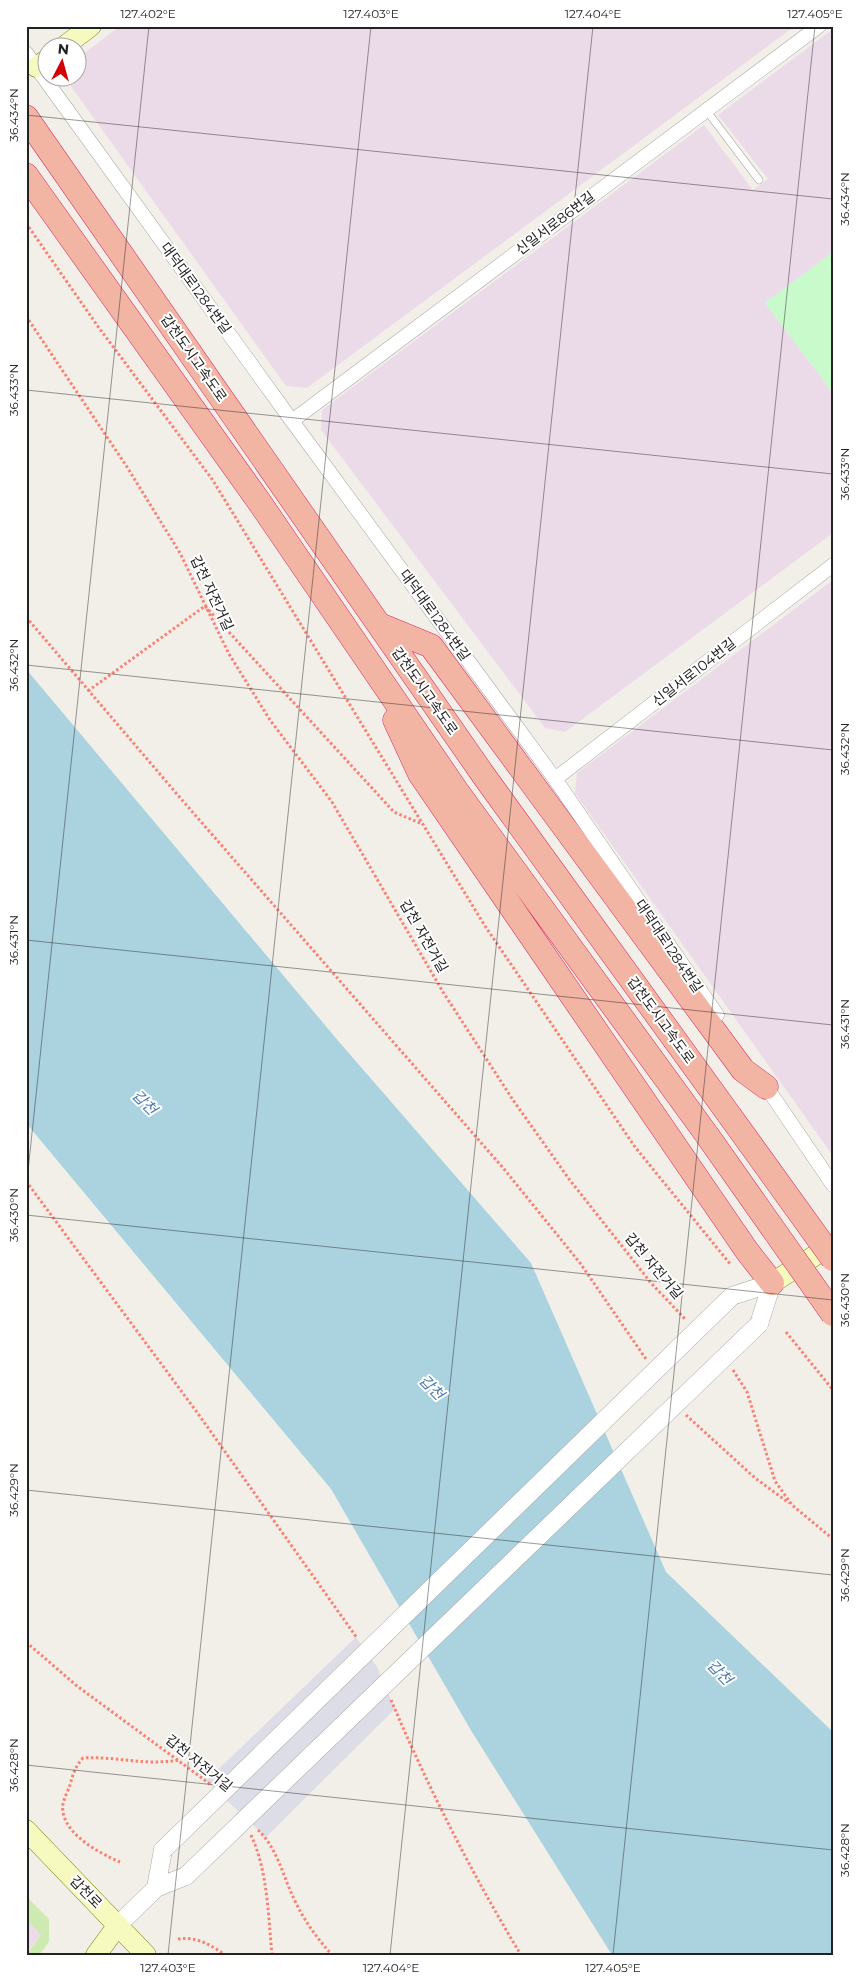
<svg xmlns="http://www.w3.org/2000/svg" width="859" height="1981" font-family="Montserrat,'Noto Sans KR',sans-serif">
<style>
.industrial{fill:#ebdbe8}
.grass{fill:#cdebb0}
.park{fill:#c8facc}
.plaza{fill:#dddde8}
.water{fill:#aad3df}
.lines{fill:none;stroke-linecap:round;stroke-linejoin:round}
.service-casing{stroke:#a9a9a9;stroke-width:8}
.minor-casing{stroke:#a9a9a9;stroke-width:15}
.tertiary-casing{stroke:#a9a9a9;stroke-width:19}
.secondary-casing{stroke:#707d05;stroke-width:21}
.trunk-casing{stroke:#dc2a67;stroke-width:25}
.path{stroke:#fa8072;stroke-width:3;stroke-dasharray:2.5 2.5;stroke-linecap:butt}
.service{stroke:#fff;stroke-width:7}
.minor{stroke:#fff;stroke-width:14}
.tertiary{stroke:#fff;stroke-width:18}
.secondary{stroke:#f7fabf;stroke-width:20}
.trunk{stroke:#f2b4a3;stroke-width:24}
.tertiary-bridge-casing{stroke:#a9a9a9;stroke-width:19;stroke-linecap:butt}
.trunk-bridge-casing{stroke:#dc2a67;stroke-width:25;stroke-linecap:butt}
.tertiary-bridge{stroke:#fff;stroke-width:18}
.trunk-bridge{stroke:#f2b4a3;stroke-width:24}
.ticks{fill:none;stroke:#222;stroke-width:1;stroke-opacity:0.45}
.labels{text-anchor:middle;dominant-baseline:central;stroke-width:4;stroke-linejoin:round;paint-order:stroke}
.street-label{font-size:14px;fill:#222;stroke:#fff}
.water-label{font-size:15px;font-style:italic;fill:#4a7aab;stroke:#fff}
.neatline{fill:none;stroke:#222;stroke-width:2}
.ticks-label{font-size:12px;text-anchor:middle;fill:#222}
</style>
<rect width="100%" height="100%" fill="#f2efe9"/>
<!-- industrial -->
<path class="industrial" d="M120,26h675l-488,362 -21,-2 -221,-308h13v-20z
M833,29v223l-68,51 68,90v140l-268,199 -20,-4 -224,-298 1,-20 382,-285 49,65 15,-11 -50,-64z
M833,580v576l-258,-363 2,-20z
M26,1919l15,16 -15,18z"/>
<!-- grass -->
<path class="grass" d="M26,1896l23,23v23l-10,13h-13l15,-20 -15,-16z"/>
<!-- park -->
<path class="park" d="M833,252v141l-68,-90z"/>
<!-- plaza -->
<path class="plaza" d="M356,1637l21,30 18,42 -129,128 -60,-56z"/>
<!-- water -->
<path class="water" d="M26,669l314,374 191,220 135,309 167,160v223h-221l-140,-223 -141,-243 -305,-366z"/>
<g class="lines">
<!-- service casing -->
<g class="service-casing">
<path id="service" d="M706,110l53,70"/>
</g>
<!-- minor casing -->
<g class="minor-casing">
<path id="minor" d="M26,53l266,368 263,358 162,236
M292,421l527,-395
M555,779l278,-214
M763,1082l70,103"/>
</g>
<!-- tertiary casing -->
<g class="tertiary-casing">
<path id="tertiary" d="M732,1296l40,-13
M759,1324l13,-41
M156,1888l7,-38
M118,1925l38,-37 30,-12"/>
</g>
<!-- secondary casing -->
<g class="secondary-casing">
<path id="secondary" d="M62,48l29,-22
M36,67l12,-8
M772,1283l61,-39
M26,1830l120,125
M96,1955l22,-30"/>
</g>
<!-- trunk casing -->
<g class="trunk-casing">
<path id="trunk" d="M26,117l458,659 246,340
M26,175l234,328 196,287 251,345
M380,625l51,21 312,424 23,17
M395,720l25,54 327,477 25,32"/>
</g>
<!-- path -->
<path class="path" d="M26,223l73,105 113,151 273,447 150,221 96,118
M26,316l101,151 53,86 49,101 41,66 62,82 111,190 70,108 56,79 82,104 35,37
M26,617l156,183 322,369 76,94 66,96
M88,691l117,-85 189,206 28,12
M26,1181l173,234 158,223
M786,1332l47,58
M733,1370l14,22 28,89 17,24 41,34
M686,1415l69,63 34,25
M26,1642l51,44 133,98
M391,1700c37,87 81,174 130,255
M258,1830c20,19 25,47 37,71 10,21 22,37 37,54
M251,1835c17,37 17,80 21,120
M120,1862c-21,-9 -61,-30 -57,-58 1,-6 5,-13 7,-19 3,-11 5,-18 13,-27 33,-2 61,8 96,2
M178,1939c18,-3 33,6 47,16"/>
<!-- service -->
<use href="#service" class="service"/>
<!-- minor -->
<use href="#minor" class="minor"/>
<!-- tertiary -->
<use href="#tertiary" class="tertiary"/>
<!-- secondary -->
<use href="#secondary" class="secondary"/>
<!-- trunk -->
<use href="#trunk" class="trunk"/>
<!-- tertiary-bridge casing -->
<g class="tertiary-bridge-casing">
<path id="tertiary-bridge" d="M163,1850l569,-554
M186,1876l573,-552"/>
</g>
<!-- trunk-bridge casing -->
<g class="trunk-bridge-casing">
<path id="trunk-bridge" d="M730,1116l103,143
M707,1135l126,179"/>
</g>
<!-- tertiary-bridge -->
<use href="#tertiary-bridge" class="tertiary-bridge"/>
<!-- trunk-bridge -->
<use href="#trunk-bridge" class="trunk-bridge"/>
</g>
<!-- ticks -->
<path class="ticks" d="M26,115l807,84M26,390l807,84M26,665l807,85M26,940l807,85M26,1190l123,-1164M26,1215l807,85M26,1490l807,85M26,1765l807,85M168,1955l203,-1929M390,1955l203,-1929M613,1955l202,-1929"/>
<g class="labels">
<!-- street labels -->
<g class="street-label">
<text transform="translate(555 223) rotate(-37)">신일서로86번길</text>
<text transform="translate(196 288) rotate(54)">대덕대로1284번길</text>
<text transform="translate(194 358) rotate(55)">갑천도시고속도로</text>
<text transform="translate(212 593) rotate(65)">갑천 자전거길</text>
<text transform="translate(435 615) rotate(54)">대덕대로1284번길</text>
<text transform="translate(694 672) rotate(-38)">신일서로104번길</text>
<text transform="translate(425 691) rotate(55)">갑천도시고속도로</text>
<text transform="translate(424 936) rotate(60)">갑천 자전거길</text>
<text transform="translate(669 946) rotate(56)">대덕대로1284번길</text>
<text transform="translate(661 1020) rotate(54)">갑천도시고속도로</text>
<text transform="translate(654 1266) rotate(50)">갑천 자전거길</text>
<text transform="translate(199 1763) rotate(39)">갑천 자전거길</text>
<text transform="translate(86 1892) rotate(46)">갑천로</text>
</g>
<!-- water labels -->
<g class="water-label">
<text transform="translate(145 1102) rotate(45)">갑천</text>
<text transform="translate(432 1387) rotate(45)">갑천</text>
<text transform="translate(720 1672) rotate(45)">갑천</text>
</g>
</g>
<!-- border -->
<rect width="859" height="1981" fill="none" stroke="#ffffff" stroke-width="55"/>
<!-- north arrow -->
<g transform="translate(62 62) rotate(6)"><circle r="24" fill="#ffffff" stroke="#a7a7a7"/>
<path d="M0-4L9 19L0 12L-9 19Z" fill="#d40000"/>
<text y="-8" font-size="14" font-weight="bold" text-anchor="middle" fill="#222222">N</text>
</g>
<rect x="28" y="28" width="804" height="1926" class="neatline"/>
<g class="ticks-label">
<text x="148" y="18">127.402°E</text>
<text x="371" y="18">127.403°E</text>
<text x="593" y="18">127.404°E</text>
<text x="815" y="18">127.405°E</text>
<text transform="translate(14 115) rotate(-90)" y="4">36.434°N</text>
<text transform="translate(845 199) rotate(-90)" y="4">36.434°N</text>
<text transform="translate(14 390) rotate(-90)" y="4">36.433°N</text>
<text transform="translate(845 474) rotate(-90)" y="4">36.433°N</text>
<text transform="translate(14 665) rotate(-90)" y="4">36.432°N</text>
<text transform="translate(845 749) rotate(-90)" y="4">36.432°N</text>
<text transform="translate(14 940) rotate(-90)" y="4">36.431°N</text>
<text transform="translate(845 1024) rotate(-90)" y="4">36.431°N</text>
<text transform="translate(14 1215) rotate(-90)" y="4">36.430°N</text>
<text transform="translate(845 1300) rotate(-90)" y="4">36.430°N</text>
<text transform="translate(14 1490) rotate(-90)" y="4">36.429°N</text>
<text transform="translate(845 1575) rotate(-90)" y="4">36.429°N</text>
<text transform="translate(14 1765) rotate(-90)" y="4">36.428°N</text>
<text transform="translate(845 1850) rotate(-90)" y="4">36.428°N</text>
<text x="168" y="1972">127.403°E</text>
<text x="391" y="1972">127.404°E</text>
<text x="613" y="1972">127.405°E</text>
</g>
</svg>
